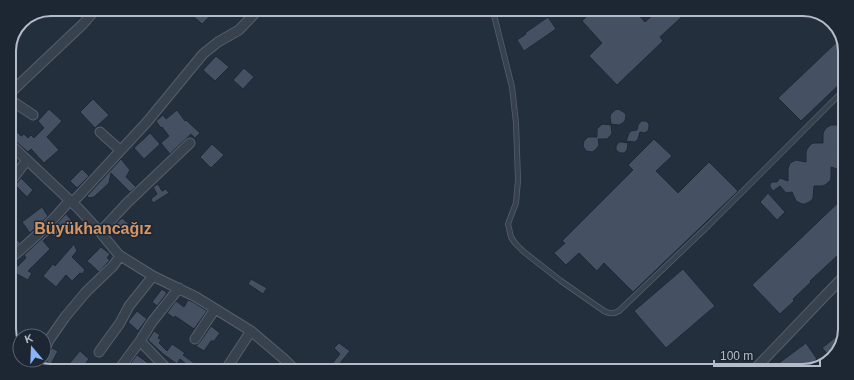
<svg xmlns="http://www.w3.org/2000/svg" width="854" height="380" font-family="Arial,sans-serif">
<style>
.building{fill:#455162;stroke:#1f2835}
.lines{fill:none;stroke-linecap:round;stroke-linejoin:round}
.service-casing{stroke:#565f6c;stroke-width:6}
.minor-casing{stroke:#565f6c;stroke-width:11}
.service{stroke:#38414e;stroke-width:4.5}
.minor{stroke:#38414e;stroke-width:9}
.labels{text-anchor:middle;dominant-baseline:central;stroke-width:3;stroke-linejoin:round;paint-order:stroke}
.district-label{font-size:16px;font-weight:bold;fill:#d59563;stroke:#1d2633}
.rim{fill:none;stroke:#b4bcc9;stroke-width:2}
</style>
<rect width="100%" height="100%" fill="#242f3e"/>
<!-- building -->
<path class="building" d="M186,10h30l-14,14z
M592,11h43l10,11 11,-10h31l-27,25 3,4 -46,44 -28,-29 13,-13 -20,-22z
M548,17l8,12 -32,22 -7,-11 9,-6 -1,-1z
M841,38l4,10v31l-44,42 -23,-23z
M216,56l13,11 -14,14 -12,-11z
M244,68l10,9 -11,12 -10,-9z
M93,99l16,16 -14,13 -15,-16z
M49,109l13,12 -15,16 12,13 -15,13 -13,-14 -3,3 -15,-13 -4,-2v-25l8,8 -6,6 10,10 3,-2 4,4 3,-3 3,3 10,-10 -6,-7z
M618,109l2,1 5,3 1,2 -1,6 -4,3 -2,1 -8,-1 -1,-7 1,-3 4,-4z
M177,110l8,11 1,-1 14,13 -5,5 -4,-4 -21,20 -9,-11 8,-7 -7,-9 -1,1 -5,-7 7,-6 3,4z
M641,121h5l3,3v3l-1,4 -4,2 -4,-1 -2,7 -3,3 -9,-1 3,-8 2,-2 6,-1 1,-5z
M603,124l8,1 1,8 -1,2 -4,4h-9l1,6 -1,2 -4,4 -2,1 -6,-1 -3,-5 1,-5 4,-4h9v-8l4,-4z
M831,125h12v12l-6,11 7,2v18l-7,1 -6,-2v11l-1,3 -5,4 -3,1h-8l-1,12 -2,3 -6,3h-3l-6,-3 -4,-9 -5,1 -2,-1 -5,-6 -7,5 -3,-4v-3l2,-2h5l3,-4 8,3v-12l2,-6 6,-3 10,2v-10l1,-3 4,-5 3,-1h9v-9l1,-3 2,-3z
M150,133l10,11 -16,15 -10,-11z
M654,139l18,17 -16,15 22,22 31,-31 29,29 -32,31 -73,70 -29,-29 -7,8 -18,-18 -13,12 -12,-12 11,-10 -3,-2 71,-71 -5,-5z
M619,142h3l6,1 -1,7 -3,3h-4l-4,-3v-4z
M212,144l12,11 -13,13 -11,-11z
M121,159l9,11 -4,7 10,10 -6,5 -19,-19 -2,10 -15,14 -5,1 -2,-2z
M82,169l7,7 -12,12 -7,-7z
M21,178l12,12 -6,7 -12,-12z
M158,184l4,7 4,-2 3,4 -16,10 -2,-4 6,-5 -4,-7z
M768,193l17,19 -8,8 -17,-18z
M843,198v59l-3,3 -3,-4 -27,25 1,1 -18,17 1,2 -14,13 -28,-29z
M42,207l6,9 -18,17 -8,-11z
M66,214l11,13 -7,7 -6,-6 -10,9 -3,-3 -8,7 7,8 -22,22 4,2 -4,7 -15,-8 3,-7 2,1 8,-8 -2,-3 23,-21z
M122,218l7,6 -8,8 -7,-6z
M9,231l11,12 -10,8h-1z
M74,244l3,7 -5,6 13,13 -3,4 -2,-1 -8,8 -6,-6 -10,12 -13,-11 10,-12 2,2z
M101,247l9,7 -3,4 3,2 -11,12 -12,-11z
M683,269l32,37 -49,42 -32,-37z
M251,279l16,9 -4,6 -15,-10z
M162,289l5,4 -10,13 -5,-4z
M188,300l5,2 14,9 -13,18 -19,-13 -1,2 -7,-5 9,-12 8,6z
M137,311l10,8 -9,12 -10,-9z
M211,326l9,7 -6,8h-3l-7,10 -8,-5 4,-4z
M154,331l6,4 -2,3 3,2 -2,3 8,8 5,-7 13,9 -2,2 18,13h-10l-11,-9 -3,5 -14,-10 -15,-14z
M842,332v13l-11,13 -9,-10z
M339,343l11,8 -15,18h-7l12,-15 -6,-6z
M806,343l11,16 -17,12h-22l-3,-5z
M52,348l6,3 -7,13 -5,-3v-3l3,-4z
M80,351l9,8 -7,9h-8l-5,-4z
M137,355l11,8 -5,5h-16z"/>
<g class="lines">
<!-- service casing -->
<g class="service-casing">
<path id="service" d="M493,11l19,76 4,36 2,57 -2,23 -8,21 3,13 4,6 9,9 37,29 43,30c6,3 9,3 15,0l90,-86 135,-135"/>
</g>
<!-- minor casing -->
<g class="minor-casing">
<path id="minor" d="M9,94l74,-70 13,-15
M9,99l24,16
M100,132l20,18
M9,143l70,66 21,23 19,23 34,21 43,21 55,34 33,28 10,10
M11,181l16,-21
M72,203l75,-81 56,-68 15,-12 21,-12 19,-20
M100,232l27,-29 63,-60
M9,257h3c22,-18 40,-35 58,-57
M195,339l20,-30
M44,351l5,-11 16,-23 21,-25 27,-26 7,-10
M99,352l21,-29 9,-17 24,-30
M36,368l4,-8
M120,368l20,-27
M166,368l-26,-27 12,-19 27,-34
M226,369l25,-38
M753,371l89,-93"/>
</g>
<!-- service -->
<use href="#service" class="service"/>
<!-- minor -->
<use href="#minor" class="minor"/>
</g>
<g class="labels">
<!-- district labels -->
<g class="district-label">
<text x="93" y="228">Büyükhancağız</text>
</g>
</g>
<!-- crop -->
<path d="M0 0H854V380H0ZM51 16H803A35 35 0 0 1 838 51V329A35 35 0 0 1 803 364H51A35 35 0 0 1 16 329V51A35 35 0 0 1 51 16Z" fill="#1d2633" fill-rule="evenodd"/>
<path class="rim" d="M51 16H803A35 35 0 0 1 838 51V329A35 35 0 0 1 803 364H51A35 35 0 0 1 16 329V51A35 35 0 0 1 51 16Z"/>
<!-- north arrow -->
<g transform="translate(32 348) rotate(341)"><circle r="19" fill="#1d2633" stroke="#59626f"/>
<path d="M0-3L7 15L0 10L-7 15Z" fill="#8ab4f8"/>
<text y="-6" font-size="11" font-weight="bold" text-anchor="middle" fill="#b4bcc9">K</text>
</g>
<!-- scale -->
<path d="M714 360v6h106v-6" fill="none" stroke="#b4bcc9" stroke-width="2"/>
<text x="720" y="360" font-size="12" fill="#b4bcc9" stroke="#1d2633" stroke-width="3" paint-order="stroke">100 m</text>
</svg>
